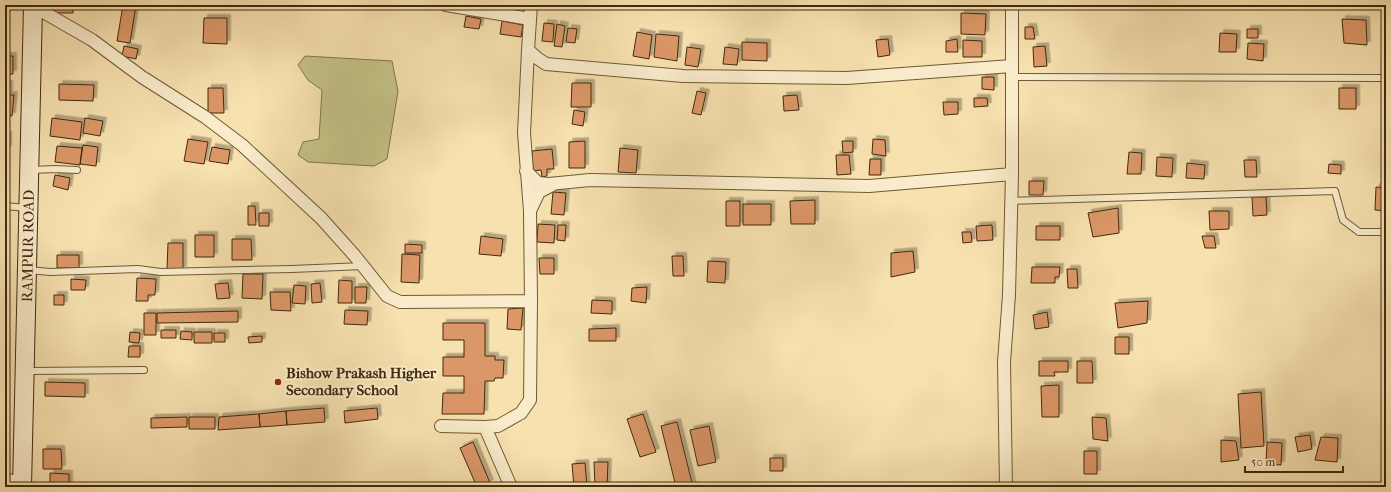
<svg xmlns="http://www.w3.org/2000/svg" width="1391" height="492" font-family="'IM FELL French Canon',serif">
<style>
.green{fill:#c4c185;stroke:#827649}
.building{fill:#dc9767;stroke:#402a0d;filter:url(#shadow)}
.lines{fill:none;stroke-linecap:round;stroke-linejoin:round}
.lane-casing{stroke:#6e5836;stroke-width:8}
.street-casing{stroke:#6e5836;stroke-width:14}
.secondary-casing{stroke:#402a0d;stroke-width:20}
.lane{stroke:#faeccb;stroke-width:6}
.street{stroke:#faeccb;stroke-width:12}
.secondary{stroke:#faeccb;stroke-width:18}
.poi-dot{fill:#8f2418;stroke:#faeccb;stroke-width:1.5}
.labels{text-anchor:middle;dominant-baseline:central;stroke-width:4;stroke-linejoin:round;paint-order:stroke}
.street-label{font-size:15px;fill:#402a0d;stroke:#faeccb}
.poi-label{font-size:15px;font-weight:bold;fill:#402a0d;stroke:#faeccb;text-anchor:start}
</style>
<defs>
<filter id="shadow"><feDropShadow dx="3.5" dy="-3.5" stdDeviation="0" flood-color="#0004"/></filter>
</defs>
<rect width="100%" height="100%" fill="#f7e1af"/>
<filter id="stains"><feTurbulence type="fractalNoise" baseFrequency=".005" numOctaves="4"/><feColorMatrix values="0 0 0 0 .2 0 0 0 0 .09 0 0 0 0 .02 0 0 0 .5 -.17"/></filter>
<radialGradient id="worn" r=".72"><stop offset=".6" stop-color="#630" stop-opacity="0"/><stop offset="1" stop-color="#630" stop-opacity=".3"/></radialGradient>
<!-- green -->
<path class="green" d="M305,56l87,5 6,30 -11,68 -13,7 -66,-4 -10,-7 5,-13 16,-3 3,-49 -14,-10 -10,-15z"/>
<!-- building -->
<path class="building" d="M54,5h19v8h-19z
M123,5h13l-6,38 -13,-2z
M961,13l25,1 -1,21 -24,-1z
M466,16l15,3 -2,10 -15,-2z
M204,18h23v26l-24,-1z
M1342,19l24,1 1,25 -23,-2z
M502,21l21,4 -2,12 -21,-3z
M544,23l10,1 -1,18 -11,-1z
M557,24l8,2 -3,21 -8,-1z
M1025,27h8l2,12h-10z
M568,28l9,1 -2,14 -9,-1z
M1247,29h11v9h-11z
M637,32l15,3 -3,24 -16,-3z
M1220,33l17,1 -1,18h-17z
M656,34l23,2 -2,25 -23,-4z
M888,39l2,16 -12,2 -2,-17z
M957,39l1,13h-12v-11z
M963,40l19,1v16h-19z
M742,42l25,1v18l-25,-1z
M1248,43l16,1 -1,17 -16,-2z
M124,46l14,3 -2,10 -14,-3z
M1045,46l2,20 -13,1 -1,-20z
M687,47l14,2 -3,18 -13,-2z
M725,47l14,2 -2,16 -14,-1z
M5,56h8v18h-8z
M982,77h12v13l-12,-1z
M572,83h19v24h-20z
M5,84h4v11h5l-2,21h-7z
M59,84l35,1 -1,16 -34,-1z
M208,88h15l1,25h-16z
M1339,88h17v21h-17z
M697,91l9,2 -5,22 -9,-2z
M797,95l2,15 -15,1 -1,-15z
M974,98h13l1,8 -14,1z
M943,102h15v12l-14,1z
M574,110l11,2 -2,14 -11,-2z
M52,118l30,4 -2,18 -30,-4z
M85,118l18,3 -3,15 -17,-3z
M5,135h3v14h-3z
M188,139l20,3 -4,22 -20,-3z
M873,139l12,1 1,16 -14,-2z
M585,141v27h-16v-26z
M842,141h11v11l-10,1z
M83,145l15,2 -2,19 -16,-2z
M57,146l25,2 -2,17 -25,-3z
M212,147l18,3 -2,14 -19,-3z
M620,148l18,2 -2,23 -18,-1z
M552,149l2,20h-7v7l-5,1 -1,-7 -8,1 -1,-20z
M1129,152l13,1 -1,21h-14z
M836,155h13l2,19 -14,1z
M1157,157l16,1 -1,19 -16,-1z
M870,159h11v16h-12z
M1244,160h12l1,17h-12z
M1187,163l18,2 -1,14 -18,-1z
M1329,164l12,1v9l-13,-1z
M55,175l15,3 -2,12 -15,-4z
M1029,181h15l-1,14h-14z
M1376,187l10,1v23l-11,-1z
M553,192l13,1 -2,22 -13,-1z
M1252,197h14l1,18 -14,1z
M815,200v24h-24l-1,-23z
M726,201h14v25h-14z
M743,204h28v21h-28z
M248,206h7l1,19h-8z
M1118,208l1,25 -26,4 -5,-24z
M1209,211h20v18l-19,1z
M259,213h10v13h-10z
M538,224l17,1 -1,18 -17,-1z
M558,225h8l-1,16 -8,-1z
M992,225l1,15 -16,1 -1,-15z
M1036,226h24v14h-24z
M962,232h9l1,10 -9,1z
M195,235h19v22h-19z
M481,236l22,3 -2,17 -22,-2z
M1202,236h12l2,12h-11z
M232,239h19l1,21h-20z
M168,243h15v27l-16,-1z
M405,244l17,1v8h-17z
M913,251l2,21 -24,5v-24z
M402,254l18,1 -1,28 -18,-1z
M57,255h22v13h-22z
M672,256h11l1,20h-11z
M539,258h15v16h-14z
M708,261l18,1 -1,21 -18,-1z
M1032,267h28l-1,10h-4v6h-24z
M1067,269h10l1,19h-10z
M243,274h20l-1,25 -20,-1z
M137,278l19,1 -1,16h-7v6h-12z
M71,279l15,1 -1,10h-14z
M339,280l13,1v22h-14z
M228,283l2,15 -13,1 -2,-15z
M320,283l2,19 -10,1 -1,-19z
M294,285l12,1 -1,18 -13,-1z
M355,287h12l-1,16h-11z
M647,287l-1,16 -15,-2 1,-13z
M270,292h20l1,19 -20,-1z
M54,295h10v10h-10z
M592,300l20,1v13l-21,-1z
M1148,301l-1,22 -29,5 -3,-25z
M523,308l-2,22 -14,-1 1,-20z
M345,310l23,1 -1,14 -23,-1z
M238,311v11l-81,1v-10z
M1047,312l2,15 -14,2 -2,-14z
M144,313h12v22h-12z
M443,323h42v33h10v4h9l-1,18h-8l-1,3h-9l-1,33h-42l1,-21h21v-17h-21v-19h21v-17h-21z
M616,328v13h-27v-12z
M161,330h15v8h-15z
M181,331l11,1v8l-12,-1z
M130,332l10,1 -1,10 -10,-1z
M194,332h18v11h-18z
M214,333h11v9h-11z
M262,336v6l-13,1 -1,-6z
M1115,337h14v17h-14z
M129,346h11v11h-12z
M1039,361h29v11h-14l1,4h-16z
M1077,361h15l1,22h-16z
M45,382l40,1v14l-40,-1z
M1059,385v32h-17l-1,-31z
M1261,392l3,54 -23,2 -3,-54z
M324,408l1,14 -38,3 -1,-14z
M377,408l1,11 -33,4 -1,-12z
M286,411l1,14 -27,2 -1,-13z
M259,414l1,13 -42,3 1,-13z
M643,414l13,38 -16,5 -13,-38z
M187,417v10l-36,1v-10z
M189,417h26v12h-26z
M1092,417l14,1 2,23 -15,-2z
M677,422l16,65h-17l-15,-61z
M709,426l7,36 -18,4 -8,-36z
M1310,435l2,14 -14,3 -3,-15z
M1321,437l17,1 -1,24 -22,-2z
M1221,440l15,1 3,19 -18,2z
M473,442l17,41 -9,4h-4l-17,-39z
M1267,442l15,1 -1,22 -15,-1z
M43,449h18l1,20h-19z
M1084,451h13v23h-13z
M770,458h13v13h-13z
M594,462h14l-1,25h-12z
M585,463l2,24h-13l-2,-23z
M50,473l19,1v13h-19z"/>
<g class="lines">
<!-- lane casing -->
<g class="lane-casing">
<path id="lane" d="M1011,77l375,1
M31,170l24,-1 22,1
M1011,201l324,-10 8,29 16,12h27
M5,206l22,2
M29,270l21,2 88,-3 23,3 131,-3 71,-3
M27,371l117,-1"/>
</g>
<!-- street casing -->
<g class="street-casing">
<path id="street" d="M446,5l84,14
M33,6l59,34 50,37 63,40 37,28 79,73 34,38 32,40 13,6 131,-1 -1,-90 -6,-78 4,-83 3,-45
M528,50l9,8 9,6 137,12 164,2 165,-12
M526,171l12,12 11,1 41,-4 279,6 143,-12
M530,211l9,-19 15,-8
M441,426l44,1
M5,480l18,2
M511,487l-26,-60 13,-1 23,-13 9,-13 1,-99
M1006,487l-2,-125 5,-67 3,-121v-169"/>
</g>
<!-- secondary casing -->
<g class="secondary-casing">
<path id="secondary" d="M22,487l11,-482"/>
</g>
<!-- lane -->
<use href="#lane" class="lane"/>
<!-- street -->
<use href="#street" class="street"/>
<!-- secondary -->
<use href="#secondary" class="secondary"/>
</g>
<!-- markers -->
<circle class="poi-dot" cx="278" cy="382" r="4"/>
<g class="labels">
<!-- street labels -->
<g class="street-label">
<text transform="translate(28 246) rotate(-89)">RAMPUR ROAD</text>
</g>
<!-- poi labels -->
<g class="poi-label">
<text x="286" y="373">Bishow Prakash Higher<tspan x="286" dy="17">Secondary School</tspan></text>
</g>
</g>
<!-- margin -->
<rect width="1391" height="492" fill="none" stroke="#f7e1af" stroke-width="20"/>
<rect x="6" y="6" width="1379" height="480" fill="none" stroke="#402a0d" stroke-width="2"/>
<rect x="10" y="10" width="1371" height="472" fill="none" stroke="#402a0d"/>
<!-- scale -->
<path d="M1245 466v6h98v-6" fill="none" stroke="#402a0d" stroke-width="2"/>
<text x="1251" y="466" font-size="12" fill="#402a0d" stroke="#faeccb" stroke-width="3" paint-order="stroke">50 m</text>
<rect width="100%" height="100%" filter="url(#stains)"/>
<rect width="100%" height="100%" fill="url(#worn)"/>
</svg>
